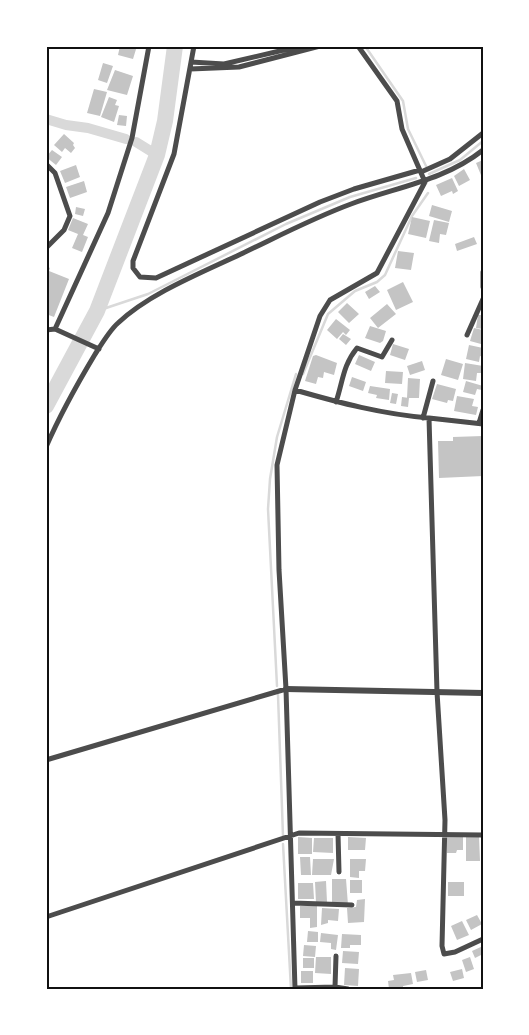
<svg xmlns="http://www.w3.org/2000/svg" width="529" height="1035" font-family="'Space Grotesk',sans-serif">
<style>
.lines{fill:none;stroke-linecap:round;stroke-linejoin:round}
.stream{stroke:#d9d9d9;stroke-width:2.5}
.canal{stroke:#d9d9d9;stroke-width:10}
.river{stroke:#d9d9d9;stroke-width:16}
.building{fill:#c4c4c4}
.minor{stroke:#4c4c4c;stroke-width:5}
.tertiary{stroke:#4c4c4c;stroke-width:6}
.neatline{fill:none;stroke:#111;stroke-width:2}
</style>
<rect width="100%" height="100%" fill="#fff"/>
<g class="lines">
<!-- stream -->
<path class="stream" d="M365,46l38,55 5,28 18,37
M429,174l31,-14 23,-19
M97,311l51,-17 138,-70 64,-27 66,-19
M303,374l25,-60 27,-23 22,-9 8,-7 27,-59 16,-23
M277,686l-9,-177 2,-30 7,-42 19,-63
M278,695l5,141
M283,844l8,145"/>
<!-- canal -->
<path class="canal" d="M46,119l20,6 22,3 38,11
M136,142l21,13"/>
<!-- river -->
<path class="river" d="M46,406l51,-95 60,-156 8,-34 10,-75"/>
</g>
<!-- building -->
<path class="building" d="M120,46h17l-4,13 -15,-4z
M103,63l10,3 -6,17 -9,-3z
M115,70l18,6 -6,19 -20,-5z
M94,89l13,3 -7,24 -13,-3z
M109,97l8,3 -2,5 4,1 -5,16 -13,-5z
M119,115l8,1 -1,10 -9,-1z
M64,134l10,9 -1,2 2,3 -4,5 -6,-5 -3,4 -8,-7z
M52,150l10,7 -6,8 -10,-8z
M483,160v20l-7,-17z
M76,165l4,12 -15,6 -5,-12z
M464,169l6,11 -11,6 -5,-10z
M452,178l6,13 -5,3 -1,-3 -11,5 -5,-11z
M84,181l3,11 -17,6 -4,-11z
M432,205l20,6 -3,11 -20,-6z
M76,207l9,2 -2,7 -8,-2z
M412,217l18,4 -4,17 -18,-4z
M73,218l15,6 -5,11 5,2 -6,15 -10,-4 6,-14 -10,-4z
M434,220l15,3 -3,12 -6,-1 -1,9 -10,-2z
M474,237l3,7 -20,7 -2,-7z
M398,251l16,2 -3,17 -16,-2z
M46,266l4,2 -1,3 20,8 -15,38 -8,-3 2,-8 -2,-1z
M403,282l10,20 -17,8 -9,-20z
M375,286l5,6 -11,7 -4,-7z
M347,303l12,11 -10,9 -11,-11z
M387,304l9,10 -18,14 -8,-10z
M478,315h5v14l-7,-1z
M336,319l14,11 -4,5 -3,-3 -6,7 -10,-9z
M370,326l16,5 -3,10 -3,2 -15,-5z
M474,328l9,2 -2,14 -11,-3z
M343,334l8,5 -5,6 -7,-6z
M393,344l16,5 -4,11 -15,-5z
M469,345l14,3v9l-3,-1 -1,6 -13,-3z
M316,355l21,8 -3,12 -10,-3 -1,6 -5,-1 -2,7 -11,-3 8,-25z
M359,355l16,7 -4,9 -16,-7z
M446,359l17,5 -5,16 -17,-5z
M422,361l3,9 -15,5 -3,-9z
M465,363l18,3 -2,7h-4l-1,8 -13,-2z
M386,371l17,1 -1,12 -17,-1z
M352,377l14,5 -3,9 -14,-5z
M408,378l12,1 -1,19h-12z
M466,381l17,5 -1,4 -5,-1 -2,6 -12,-3z
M437,384l19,5 -3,12 -5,-1 -1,3 -15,-4z
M370,386l20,3 -1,11 -13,-2 1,-3 -9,-2z
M392,393l6,1 -2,10 -6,-1z
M457,396l17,3 -2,7 6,1 -2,8 -22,-4z
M402,397l7,1 -1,9 -7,-1z
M483,436v40l-44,2 -1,-37h15v-4z
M479,836l1,25h-14v-24z
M298,837l14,1v16h-14z
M348,837l18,1 -1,12h-17z
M447,837h16v13h-6l-1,3h-9z
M314,838h19v15l-20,-1z
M300,857h10l1,18h-10z
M313,859h21l-3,16h-19z
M350,859h16l-1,12h-6v7l-9,-1z
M332,879h14l2,26h-16z
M350,880h12v13h-12z
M326,881l1,21 -11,1 -1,-21z
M448,882h16v14h-16z
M298,883h15l1,16h-16z
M365,899l-1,23 -16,1 -1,-15 9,-1 1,-7z
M300,906h17v21l-7,1v-10h-10z
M322,908l17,1 -1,12 -10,-1v3l-7,2z
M477,915l5,9 -11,6 -5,-10z
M462,921l7,14 -12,5 -6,-14z
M308,931l10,1v10h-11z
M321,933l17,2 -2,15 -5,-1v-6l-11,-1z
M342,934l19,1v10h-11v3h-9z
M304,945l12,1 -1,11 -12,-1z
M483,946v8l-8,4 -3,-7z
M343,951l16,1 -1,12 -16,-1z
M316,957h15v17l-16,-1z
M470,957l4,12 -8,3 -4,-12z
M303,958h11v10h-11z
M345,968l14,1 -1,17 -14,-1z
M462,969l2,9 -11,3 -3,-9z
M426,970l2,10 -11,2 -2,-10z
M301,971h12v12h-12z
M411,973l2,11 -10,2v3h-14l-1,-8 6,-1 -1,-5z"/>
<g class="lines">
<!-- minor -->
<path class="minor" d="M194,46l-20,108 -41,107v7l7,9 16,1 164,-76 34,-13 66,-19
M358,46l39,55 5,28 23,53
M191,62l33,2 77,-18
M190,69l49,-2 81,-21
M46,164l9,9 15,43 -6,14 -18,18
M421,172l29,-13 33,-26
M483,272v15
M55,329l53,-116 24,-75 17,-92
M46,330l9,-1 44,20
M467,335l16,-36
M295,390c45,13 87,24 134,28l8,274 8,128 -3,126 2,8 11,-2 28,-13
M336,402c7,-21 7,-37 21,-54l25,9 10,-17
M423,418l10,-37
M429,418l54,6
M479,423l4,-13
M46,447c14,-32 30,-61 48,-91 7,-11 15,-25 24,-33 32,-30 83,-50 123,-69 36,-17 72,-36 110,-50 45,-17 93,-23 132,-54
M46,760l240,-71
M338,834l1,38
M293,903l59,2
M46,917l253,-84 184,2
M335,987l1,-31
M295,988l40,-1 13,2
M295,989l-9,-300 -7,-119 -2,-105 18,-75 25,-74 10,-16 47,-27 48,-91"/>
<!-- tertiary -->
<path class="tertiary" d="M286,689l197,4"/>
</g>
<!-- border -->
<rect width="529" height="1035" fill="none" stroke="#ffffff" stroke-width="95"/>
<rect x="48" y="48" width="434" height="940" class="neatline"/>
</svg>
